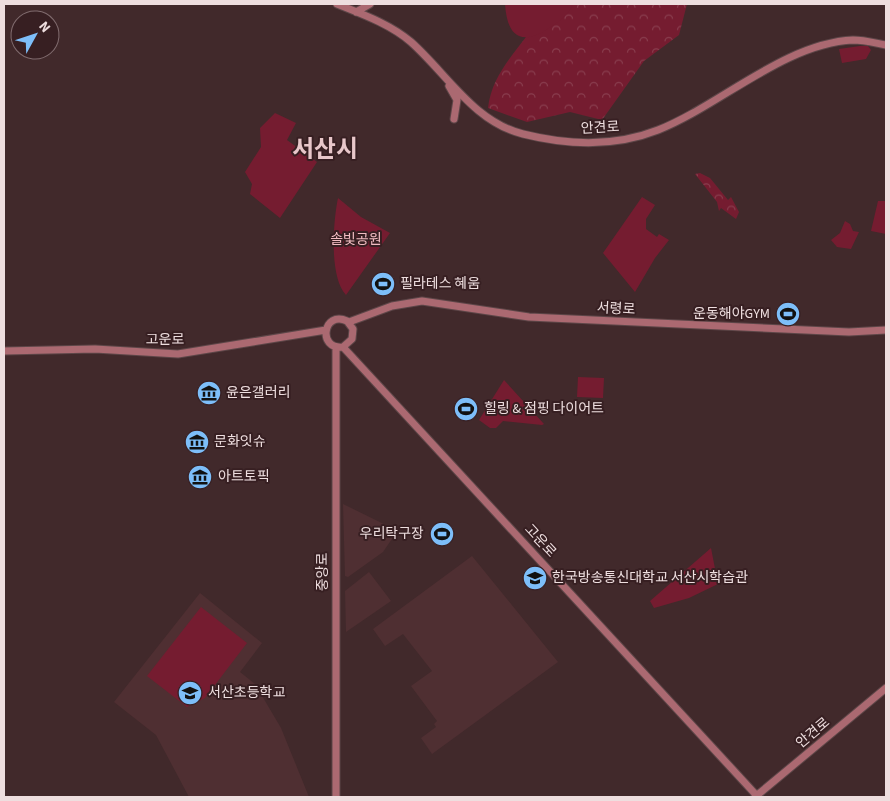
<svg xmlns="http://www.w3.org/2000/svg" width="890" height="801" font-family="'Source Sans 3','Noto Sans KR',sans-serif">
<style>
.built{fill:#4f2f32}
.forest{fill:url(#forest-crowns)}
.green{fill:#751c30}
.lines{fill:none;stroke-linecap:round;stroke-linejoin:round}
.secondary-casing{stroke:#5d4648;stroke-width:9}
.secondary{stroke:#ab6971;stroke-width:7}
.labels{text-anchor:middle;dominant-baseline:central;stroke-width:4;stroke-linejoin:round;paint-order:stroke}
.street-label{font-size:14px;fill:#eededf;stroke:#371f22}
.park-label{font-size:14px;fill:#f1bcc1;stroke:#371f22}
.poi-label{font-size:14px;fill:#eededf;stroke:#371f22;text-anchor:start}
.town-label{font-size:24px;font-weight:bold;fill:#e8c7ca;stroke:#371f22}
</style>
<defs>
<pattern id="forest-crowns" width="20" height="18" patternUnits="userSpaceOnUse" patternTransform="scale(1.25)"><rect width="20" height="18" fill="#751c30"/><path d="M2 6a3 3 0 1 1 6 0M12 15a3 3 0 1 1 6 0" fill="none" stroke="#893d4e"/></pattern>
</defs>
<rect width="100%" height="100%" fill="#41292b"/>
<!-- built -->
<path class="built" d="M343,504l51,25 2,4 -13,19 -35,25 -3,-1z
M472,556l86,106 -126,92 -11,-16 15,-11 -2,-3 3,-3 -26,-35 21,-15 -29,-37 -18,12 -12,-17z
M369,572l22,29 -45,31 -1,-41z
M200,593l62,50 -22,29 15,12 26,44 28,69h-120l-33,-62 -42,-33z"/>
<!-- forest -->
<path class="forest" d="M546,4h141l-8,31 -35,26 -42,59 -32,-8 -43,10 -39,-14c5,-43 42,-66 58,-104z
M700,173l10,5 18,22 3,-3 8,15 -3,7 -15,-11 -2,3 -2,-9 -22,-28z"/>
<!-- green -->
<path class="green" d="M505,4h68c-4,11 -15,18 -24,24 -28,19 -42,8 -44,-24z
M860,46h8l3,4 -5,9 -24,4 -3,-14z
M275,113l21,10 -9,17 30,22 -37,56 -30,-24 2,-10 -7,-12 16,-25 -1,-19z
M642,197l13,8 -9,14v10l11,8 2,-3 10,6 -14,18 -20,34 -32,-39z
M338,198l23,19 29,16 -44,62c-17,-18 -13,-73 -8,-97z
M878,201h8v33l-15,-3z
M845,221l5,3 3,7 6,1 -8,17 -14,-2 -6,-7 9,-7z
M578,377l26,1 -1,20 -26,-1z
M504,380l40,44 -2,1 -39,-4 -7,7h-6l-11,-8z
M711,548l7,36 -29,14 -35,10 -4,-7z
M201,607l46,36 -42,55 -18,9 -40,-31z"/>
<g class="lines">
<!-- secondary casing -->
<g class="secondary-casing">
<path id="secondary" d="M337,4c25,10 53,20 74,38 36,32 63,80 112,92 44,11 92,13 135,-4 61,-24 127,-87 195,-90 11,0 22,3 33,5
M356,12l14,-8
M449,86l8,14 -3,19
M349,322l43,-16 30,-5 107,16 320,15 37,-2
M343,347l9,-8 1,-10 -6,-8c-24,-11 -30,29 -4,26l415,450
M4,351l91,-2 83,5 148,-24
M336,797v-450
M755,797l131,-109"/>
</g>
<!-- secondary -->
<use href="#secondary" class="secondary"/>
</g>
<!-- icons -->
<defs>
<g id="stadium-disc" transform="scale(1.25)"><circle r="9.5" fill="#7dbef9" stroke="#371f22"/><path d="M0-5a6.5 5 0 1 0 0 10a6.5 5 0 1 0 0-10ZM-3.5-1.8h7v3.6h-7Z" fill="#111"/></g>
<g id="museum-disc" transform="scale(1.25)"><circle r="9.5" fill="#7dbef9" stroke="#371f22"/><path d="M0-6L6-3V-2H-6V-3ZM-5-1h2V3h-2ZM-1-1h2V3h-2ZM3-1h2V3H3ZM-6 4H6V6H-6Z" fill="#111"/></g>
<g id="university-disc" transform="scale(1.25)"><circle r="9.5" fill="#7dbef9" stroke="#371f22"/><path d="M0-5L7-2L0 1L-7-2ZM-4 1L0 2.5L4 1V4Q0 6-4 4Z" fill="#111"/></g>
<g id="school-disc" transform="scale(1.25)"><circle r="9.5" fill="#7dbef9" stroke="#371f22"/><path d="M0-5L7-2L0 1L-7-2ZM-4 1L0 2.5L4 1V4Q0 6-4 4Z" fill="#111"/></g>
</defs>
<g fill-rule="evenodd">
<use href="#stadium-disc" x="383" y="284"/>
<use href="#stadium-disc" x="788" y="314"/>
<use href="#museum-disc" x="209" y="393"/>
<use href="#stadium-disc" x="466" y="409"/>
<use href="#museum-disc" x="197" y="442"/>
<use href="#museum-disc" x="200" y="477"/>
<use href="#stadium-disc" x="442" y="534"/>
<use href="#university-disc" x="535" y="578"/>
<use href="#school-disc" x="190" y="693"/>
</g>
<g class="labels">
<!-- street labels -->
<g class="street-label">
<text transform="translate(600 128) rotate(-3)">안견로</text>
<text transform="translate(616 309) rotate(3)">서령로</text>
<text x="165" y="340">고운로</text>
<text transform="translate(540 541) rotate(47)">고운로</text>
<text transform="translate(323 572) rotate(-90)">중앙로</text>
<text transform="translate(813 733) rotate(-40)">안견로</text>
</g>
<!-- park labels -->
<g class="park-label">
<text x="356" y="240">솔빛공원</text>
</g>
<!-- poi labels -->
<g class="poi-label">
<text x="400" y="284">필라테스 혜움</text>
<text x="770" y="314" text-anchor="end">운동해야GYM</text>
<text x="226" y="393">윤은갤러리</text>
<text x="484" y="409">힐링 &amp; 점핑 다이어트</text>
<text x="214" y="442">문화잇슈</text>
<text x="218" y="477">아트토픽</text>
<text x="424" y="534" text-anchor="end">우리탁구장</text>
<text x="552" y="578">한국방송통신대학교 서산시학습관</text>
<text x="208" y="693">서산초등학교</text>
</g>
<!-- town labels -->
<g class="town-label">
<text x="325" y="149">서산시</text>
</g>
</g>
<!-- border -->
<rect width="890" height="801" fill="none" stroke="#eededf" stroke-width="10"/>
<!-- north arrow -->
<g transform="translate(35 35) rotate(50)"><circle r="24" fill="#371f22" stroke="#806b6e"/>
<path d="M0-4L9 19L0 12L-9 19Z" fill="#7dbef9"/>
<text y="-8" font-size="14" font-weight="bold" text-anchor="middle" fill="#eededf">N</text>
</g>
</svg>
